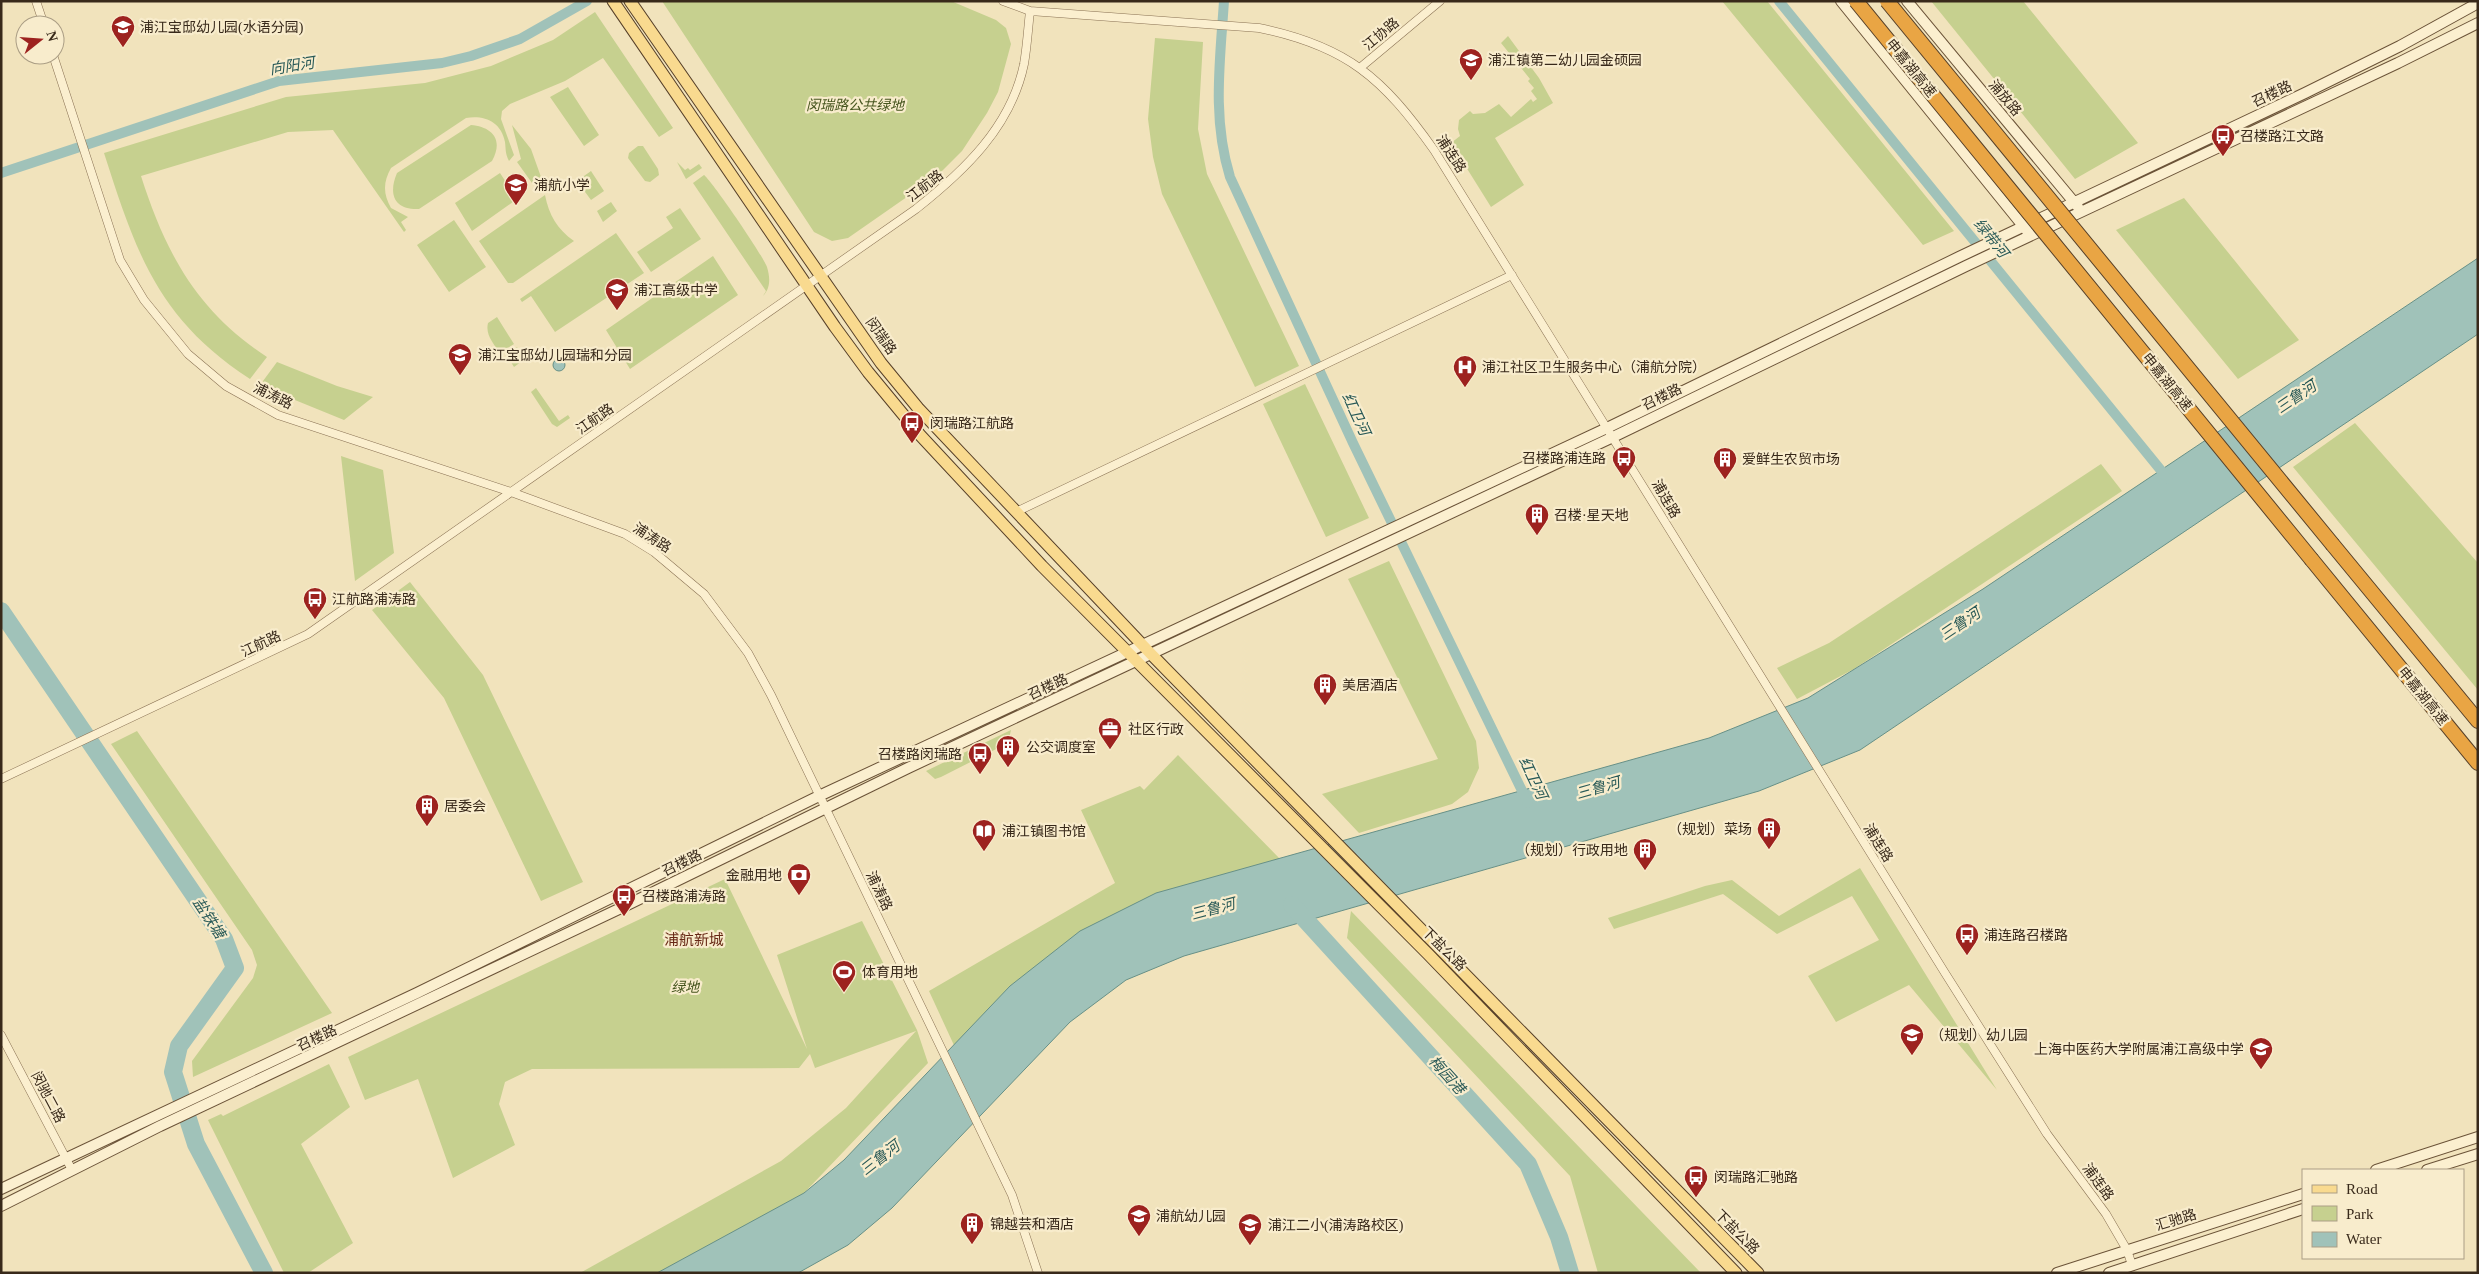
<svg xmlns="http://www.w3.org/2000/svg" width="2479" height="1274" font-family="'Times New Roman','Noto Sans SC',serif">
<style>
.green{fill:#c6d08f}
.water{fill:#a0c2b9;stroke:#679087}
.lines{fill:none;stroke-linecap:round;stroke-linejoin:round}
.canal{stroke:#a0c2b9;stroke-width:10}
.river{stroke:#a0c2b9;stroke-width:18}
.street-casing{stroke:#8a7254;stroke-width:9}
.secondary-casing{stroke:#6b5338;stroke-width:12}
.primary-casing{stroke:#574029;stroke-width:13}
.highway-casing{stroke:#574029;stroke-width:16}
.street{stroke:#fbefcf;stroke-width:8}
.secondary{stroke:#fbefcf;stroke-width:10}
.primary{stroke:#f9da8f;stroke-width:11}
.highway{stroke:#e9a544;stroke-width:14}
.highway-bridge-casing{stroke:#574029;stroke-width:16;stroke-linecap:butt}
.highway-bridge{stroke:#e9a544;stroke-width:14}
.labels{text-anchor:middle;dominant-baseline:central;stroke-width:4.5;stroke-linejoin:round;paint-order:stroke}
.poi-label{font-size:14px;fill:#38291a;stroke:#f8eccc;text-anchor:start}
.street-label{font-size:14px;fill:#38291a;stroke:#f8eccc}
.park-label{font-size:14px;font-style:italic;fill:#47561f;stroke:#f8eccc}
.water-label{font-size:15px;font-style:italic;fill:#285957;stroke:#f8eccc}
.neighbourhood-label{font-size:15px;fill:#682916;stroke:#f8eccc}
</style>
<rect width="100%" height="100%" fill="#f1e3bc"/>
<!-- green -->
<path class="green" d="M662,1h289l45,19 10,8 5,16 -13,48 -11,21 -25,38 -25,25 -89,62 -16,3 -18,-9z
M1722,1h45l187,230 -31,14z
M1931,1h92l115,142 -63,36z
M595,12l78,116 -14,9 -56,-79 -38,23 -55,23 -8,7 -1,8 13,36 -5,6c-4,-8 -3,-11 -4,-19 -4,-20 -20,-27 -39,-24l-75,50c-8,14 -8,26 0,40l17,9 -7,5 5,8 -2,2 -71,-102 -45,2 -147,44c25,78 56,135 126,181l-17,22c-92,-60 -114,-126 -146,-226l182,-56 139,-14 66,-17 62,-26z
M1508,36l31,42 14,25 -58,35 29,47 -33,22 -40,-64 9,-7 -2,-7 1,-9 11,-9 3,3 12,-1 14,-9 12,13 20,-18 2,3 4,-3 -6,-8 3,-3 -6,-7 2,-2 -29,-36z
M1155,38l48,4 -5,87 9,45 92,192 -44,21 -93,-193 -9,-37 -5,-38z
M568,87l31,48 -15,11 -34,-49z
M471,125c21,2 33,14 21,36l-73,48c-25,1 -31,-15 -22,-36z
M512,125l19,24 10,28 -9,6 -15,-21 4,-3z
M638,146h5l15,23 1,6 -9,7 -5,-1 -17,-23 1,-5z
M677,162l8,8 3,-2 2,2 9,-6 3,4 -16,11z
M591,171l13,20 -13,9 -14,-19z
M500,173l17,26 -45,32 -17,-28z
M704,175c8,6 60,82 63,92 3,10 4,21 -4,29l3,-5 -73,-108z
M545,195c4,20 12,34 29,46l-61,42h-5l-29,-42z
M2184,198l115,142 -61,39 -122,-149z
M611,202l6,9 -14,11 -6,-11z
M680,208l21,31 -50,33 -14,-20 36,-24 -7,-11z
M454,220l32,47 -37,25 -32,-47z
M616,233l28,40 -89,59 -24,-36 -9,6 -2,-3z
M713,256l25,39 -108,74 -24,-39z
M497,317l17,27 -14,9c-6,-9 -15,-18 -12,-30z
M517,347l8,12 -11,8 -8,-13z
M277,362l60,24 36,11 -29,23 -81,-33v-6z
M1305,384l64,134 -43,19 -63,-133z
M536,388l23,33 9,-6 2,3 -13,9 -5,-3 -21,-32z
M2355,423l123,140v127l-185,-223z
M341,456l42,14 11,83 -39,28z
M2101,464l21,27 -268,178 -57,30 -20,-31 52,-25z
M1389,561l87,180 3,27 -11,24 -16,12 -93,29 -37,-39 116,-35 -90,-180z
M410,582l73,93 100,207 -42,19 -97,-203 -72,-88z
M1011,730l-3,13 -67,34 -6,2 -9,-8z
M137,731l195,282 -139,64 -1,-16 61,-83 4,-13 -5,-15 -141,-206z
M1178,755l102,104 -310,221 -41,-89 186,-108 -34,-73 59,-24 4,4z
M1860,868l137,222 -88,-105 -73,37 -28,-46 71,-36 -27,-44 -75,38 -54,-40 -109,35 -6,-11 97,-32 27,-6 47,36z
M725,879l82,170 -30,-94 85,-34 55,109 11,33 -124,130 -138,80h-86l201,-112 65,-53 70,-77 -101,37 -5,-14 -11,14 -267,1 -27,13 -6,22 16,41 -62,33 -35,-99 -53,21 -17,-43z
M1351,911l350,362h-103l-28,-97 -223,-238z
M329,1064l21,43 -49,37 52,99 -45,30h-24l-76,-153 13,-6 2,2z"/>
<!-- water -->
<path class="water" d="M2478,258v76l-618,416 -101,41 -575,165 -58,24 -56,42 -178,186 -44,37 -50,28h-141l147,-80 40,-33 166,-174 70,-55 76,-38 553,-155 99,-40 175,-109z
M553 365a6 6 0 1 1 12 0a6 6 0 1 1-12 0Z"/>
<g class="lines">
<!-- canal -->
<path class="canal" d="M1224,1c-4,61 -12,117 6,176l123,266 175,360
M1779,1l389,478
M1,173l278,-92 163,-18 29,-7 49,-17 67,-38"/>
<!-- river -->
<path class="river" d="M1,611l223,328 11,29 -56,78 -6,26 23,72 68,129
M1292,905l236,259 31,73 11,36"/>
<!-- street casing -->
<g class="street-casing">
<path id="street" d="M36,1l8,24
M1003,1l27,10 229,17c88,18 124,50 175,122l511,823 102,161 59,80 21,36 5,15
M53,55l67,205 24,40 44,54 38,32 52,29 233,77 114,42 29,18 50,42 44,59 23,42 241,500 26,78
M1361,67l79,-66
M1016,512l496,-237
M1,779l307,-145 608,-425c48,-38 95,-82 108,-145 3,-17 4,-35 6,-53
M1,1035l71,135"/>
</g>
<!-- secondary casing -->
<g class="secondary-casing">
<path id="secondary" d="M1841,1l187,231
M1907,1l171,206
M2376,1170l102,-33
M2427,1170l51,-16
M1,1189l416,-196 402,-197 788,-368 352,-171 346,-164 95,-47 78,-43
M1,1206l159,-80 461,-218 287,-140 705,-331 353,-171 432,-203 80,-40
M2057,1273l246,-79
M2109,1273l194,-64"/>
</g>
<!-- primary casing -->
<g class="primary-casing">
<path id="primary" d="M613,1l222,326 33,45 52,63 122,131 386,388 308,319
M630,1l251,362 37,45 233,246 607,619"/>
</g>
<!-- highway casing -->
<g class="highway-casing">
<path id="highway" d="M2333,545l145,176
M2312,560l166,203"/>
</g>
<!-- street -->
<use href="#street" class="street"/>
<!-- secondary -->
<use href="#secondary" class="secondary"/>
<!-- primary -->
<use href="#primary" class="primary"/>
<!-- highway -->
<use href="#highway" class="highway"/>
<!-- highway-bridge casing -->
<g class="highway-bridge-casing">
<path id="highway-bridge" d="M1856,1l456,559
M1887,1l446,544"/>
</g>
<!-- highway-bridge -->
<use href="#highway-bridge" class="highway-bridge"/>
</g>
<!-- icons -->
<defs>
<g id="school-pin" transform="scale(1.25)"><path d="M0 17L-7.5 6A9.5 9.5 0 1 1 7.5 6Z" fill="#9d221f" stroke="#f8eccc"/><path d="M0-5L7-2L0 1L-7-2ZM-4 1L0 2.5L4 1V4Q0 6-4 4Z" fill="#fff"/></g>
<g id="bus-pin" transform="scale(1.25)"><path d="M0 17L-7.5 6A9.5 9.5 0 1 1 7.5 6Z" fill="#9d221f" stroke="#f8eccc"/><path d="M-5-6H5V4H4V6H2V4H-2V6H-4V4H-5ZM-3.5-4V0h7V-4ZM-3.5 1.2v1.5H-2V1.2ZM2 1.2v1.5H3.5V1.2Z" fill="#fff"/></g>
<g id="hospital-pin" transform="scale(1.25)"><path d="M0 17L-7.5 6A9.5 9.5 0 1 1 7.5 6Z" fill="#9d221f" stroke="#f8eccc"/><path d="M-5-5h3v3.5h4V-5h3V5h-3V1.5h-4V5h-3Z" fill="#fff"/></g>
<g id="building-pin" transform="scale(1.25)"><path d="M0 17L-7.5 6A9.5 9.5 0 1 1 7.5 6Z" fill="#9d221f" stroke="#f8eccc"/><path d="M-4-6H4V6H1V3H-1V6H-4ZM-2.5-4.3h1.7v1.8h-1.7ZM.8-4.3h1.7v1.8H.8ZM-2.5-1h1.7V.8h-1.7ZM.8-1h1.7V.8H.8Z" fill="#fff"/></g>
<g id="office-pin" transform="scale(1.25)"><path d="M0 17L-7.5 6A9.5 9.5 0 1 1 7.5 6Z" fill="#9d221f" stroke="#f8eccc"/><path d="M-6-3h4V-5.5h4V-3h4V5H-6ZM-1-4.5V-3h2v-1.5ZM-6 0V1H6V0Z" fill="#fff"/></g>
<g id="library-pin" transform="scale(1.25)"><path d="M0 17L-7.5 6A9.5 9.5 0 1 1 7.5 6Z" fill="#9d221f" stroke="#f8eccc"/><path d="M-6-4Q-3-5.5-.7-3.5V5Q-3 3-6 4ZM6-4Q3-5.5 .7-3.5V5Q3 3 6 4Z" fill="#fff"/></g>
<g id="bank-pin" transform="scale(1.25)"><path d="M0 17L-7.5 6A9.5 9.5 0 1 1 7.5 6Z" fill="#9d221f" stroke="#f8eccc"/><path d="M-6-4H6V4H-6ZM0-2.3a2.3 2.3 0 1 0 0 4.6a2.3 2.3 0 1 0 0-4.6Z" fill="#fff"/></g>
<g id="stadium-pin" transform="scale(1.25)"><path d="M0 17L-7.5 6A9.5 9.5 0 1 1 7.5 6Z" fill="#9d221f" stroke="#f8eccc"/><path d="M0-5a6.5 5 0 1 0 0 10a6.5 5 0 1 0 0-10ZM-3.5-1.8h7v3.6h-7Z" fill="#fff"/></g>
</defs>
<g fill-rule="evenodd">
<use href="#school-pin" x="123" y="27"/>
<use href="#school-pin" x="1471" y="60"/>
<use href="#bus-pin" x="2223" y="136"/>
<use href="#school-pin" x="516" y="185"/>
<use href="#school-pin" x="617" y="290"/>
<use href="#school-pin" x="460" y="355"/>
<use href="#hospital-pin" x="1465" y="367"/>
<use href="#bus-pin" x="912" y="423"/>
<use href="#bus-pin" x="1624" y="458"/>
<use href="#building-pin" x="1725" y="459"/>
<use href="#building-pin" x="1537" y="515"/>
<use href="#bus-pin" x="315" y="599"/>
<use href="#building-pin" x="1325" y="685"/>
<use href="#office-pin" x="1110" y="729"/>
<use href="#building-pin" x="1008" y="747"/>
<use href="#bus-pin" x="980" y="754"/>
<use href="#building-pin" x="427" y="806"/>
<use href="#building-pin" x="1769" y="829"/>
<use href="#library-pin" x="984" y="831"/>
<use href="#building-pin" x="1645" y="850"/>
<use href="#bank-pin" x="799" y="875"/>
<use href="#bus-pin" x="624" y="896"/>
<use href="#bus-pin" x="1967" y="935"/>
<use href="#stadium-pin" x="844" y="972"/>
<use href="#school-pin" x="1912" y="1035"/>
<use href="#school-pin" x="2261" y="1049"/>
<use href="#bus-pin" x="1696" y="1177"/>
<use href="#school-pin" x="1139" y="1216"/>
<use href="#building-pin" x="972" y="1224"/>
<use href="#school-pin" x="1250" y="1225"/>
</g>
<g class="labels">
<!-- poi labels -->
<g class="poi-label">
<text x="140" y="27">浦江宝邸幼儿园(水语分园)</text>
<text x="1488" y="60">浦江镇第二幼儿园金硕园</text>
<text x="2240" y="136">召楼路江文路</text>
<text x="534" y="185">浦航小学</text>
<text x="634" y="290">浦江高级中学</text>
<text x="478" y="355">浦江宝邸幼儿园瑞和分园</text>
<text x="1482" y="367">浦江社区卫生服务中心（浦航分院）</text>
<text x="930" y="423">闵瑞路江航路</text>
<text x="1606" y="458" text-anchor="end">召楼路浦连路</text>
<text x="1742" y="459">爱鲜生农贸市场</text>
<text x="1554" y="515">召楼·星天地</text>
<text x="332" y="599">江航路浦涛路</text>
<text x="1342" y="685">美居酒店</text>
<text x="1128" y="729">社区行政</text>
<text x="1026" y="747">公交调度室</text>
<text x="962" y="754" text-anchor="end">召楼路闵瑞路</text>
<text x="444" y="806">居委会</text>
<text x="1752" y="829" text-anchor="end">（规划）菜场</text>
<text x="1002" y="831">浦江镇图书馆</text>
<text x="1628" y="850" text-anchor="end">（规划）行政用地</text>
<text x="782" y="875" text-anchor="end">金融用地</text>
<text x="642" y="896">召楼路浦涛路</text>
<text x="1984" y="935">浦连路召楼路</text>
<text x="862" y="972">体育用地</text>
<text x="1930" y="1035">（规划）幼儿园</text>
<text x="2244" y="1049" text-anchor="end">上海中医药大学附属浦江高级中学</text>
<text x="1714" y="1177">闵瑞路汇驰路</text>
<text x="1156" y="1216">浦航幼儿园</text>
<text x="990" y="1224">锦越芸和酒店</text>
<text x="1268" y="1225">浦江二小(浦涛路校区)</text>
</g>
<!-- street labels -->
<g class="street-label">
<text transform="translate(1381 34) rotate(-40)">江协路</text>
<text transform="translate(1911 68) rotate(51)">申嘉湖高速</text>
<text transform="translate(2272 94) rotate(-25)">召楼路</text>
<text transform="translate(2005 98) rotate(50)">浦放路</text>
<text transform="translate(1451 154) rotate(57)">浦连路</text>
<text transform="translate(925 186) rotate(-38)">江航路</text>
<text transform="translate(881 336) rotate(55)">闵瑞路</text>
<text transform="translate(2167 382) rotate(51)">申嘉湖高速</text>
<text transform="translate(273 396) rotate(26)">浦涛路</text>
<text transform="translate(1662 397) rotate(-26)">召楼路</text>
<text transform="translate(595 419) rotate(-35)">江航路</text>
<text transform="translate(1666 499) rotate(60)">浦连路</text>
<text transform="translate(652 538) rotate(33)">浦涛路</text>
<text transform="translate(261 644) rotate(-25)">江航路</text>
<text transform="translate(1048 687) rotate(-25)">召楼路</text>
<text transform="translate(2423 696) rotate(51)">申嘉湖高速</text>
<text transform="translate(1878 843) rotate(58)">浦连路</text>
<text transform="translate(682 863) rotate(-26)">召楼路</text>
<text transform="translate(879 891) rotate(64)">浦涛路</text>
<text transform="translate(1444 949) rotate(45)">下盐公路</text>
<text transform="translate(317 1038) rotate(-25)">召楼路</text>
<text transform="translate(48 1097) rotate(62)">闵驰二路</text>
<text transform="translate(2098 1182) rotate(54)">浦连路</text>
<text transform="translate(2176 1220) rotate(-17)">汇驰路</text>
<text transform="translate(1737 1232) rotate(45)">下盐公路</text>
</g>
<!-- park labels -->
<g class="park-label">
<text x="855" y="105">闵瑞路公共绿地</text>
<text x="685" y="987">绿地</text>
</g>
<!-- water labels -->
<g class="water-label">
<text transform="translate(292 66) rotate(-9)">向阳河</text>
<text transform="translate(1991 238) rotate(51)">绿带河</text>
<text transform="translate(2296 397) rotate(-34)">三鲁河</text>
<text transform="translate(1356 414) rotate(65)">红卫河</text>
<text transform="translate(1960 624) rotate(-34)">三鲁河</text>
<text transform="translate(1533 778) rotate(64)">红卫河</text>
<text transform="translate(1598 788) rotate(-16)">三鲁河</text>
<text transform="translate(1213 909) rotate(-15)">三鲁河</text>
<text transform="translate(209 918) rotate(57)">盐铁塘</text>
<text transform="translate(1447 1075) rotate(48)">梅园港</text>
<text transform="translate(880 1158) rotate(-38)">三鲁河</text>
</g>
<!-- neighbourhood labels -->
<g class="neighbourhood-label">
<text x="694" y="940">浦航新城</text>
</g>
</g>
<!-- border -->
<rect width="2479" height="1274" fill="none" stroke="#38291a" stroke-width="5"/>
<!-- legend -->
<rect x="2302" y="1169" width="162" height="90" fill="#f8eccc" stroke="#ab9e85"/>
<rect x="2312" y="1185" width="25" height="8" fill="#f9da8f" stroke="#ab9e85"/>
<text x="2346" y="1194" font-size="15" fill="#38291a">Road</text>
<rect x="2312" y="1206" width="25" height="15" fill="#c6d08f" stroke="#ab9e85"/>
<text x="2346" y="1219" font-size="15" fill="#38291a">Park</text>
<rect x="2312" y="1232" width="25" height="15" fill="#a0c2b9" stroke="#ab9e85"/>
<text x="2346" y="1244" font-size="15" fill="#38291a">Water</text>
<!-- north arrow -->
<g transform="translate(40 40) rotate(73)"><circle r="24" fill="#f8eccc" stroke="#ab9e85"/>
<path d="M0-4L9 19L0 12L-9 19Z" fill="#9d221f"/>
<text y="-8" font-size="14" font-weight="bold" text-anchor="middle" fill="#38291a">N</text>
</g>
</svg>
